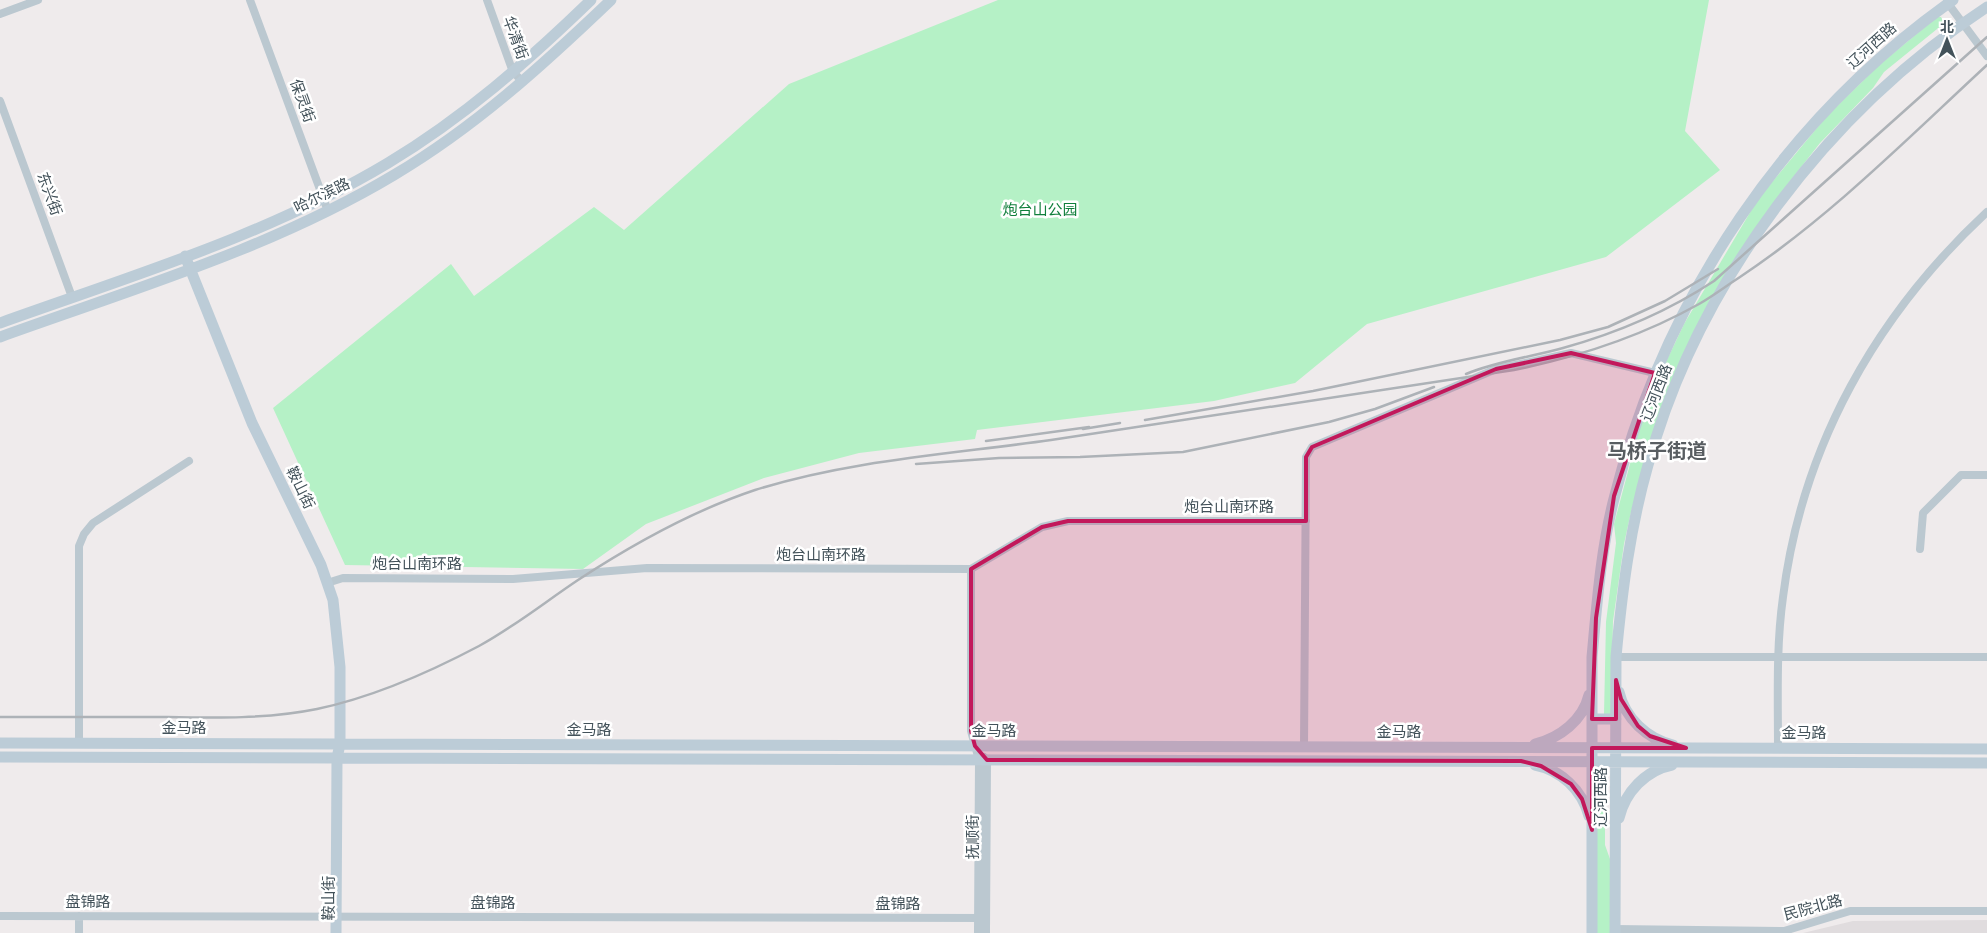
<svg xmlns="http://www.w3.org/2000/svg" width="1987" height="933" font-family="'Source Sans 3','Noto Sans SC',sans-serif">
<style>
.education{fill:#e0dcde}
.green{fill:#b5f1c6}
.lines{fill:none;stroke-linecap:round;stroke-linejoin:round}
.street{stroke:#bbc8d0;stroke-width:8}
.secondary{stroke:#bcccd7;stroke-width:11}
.rail{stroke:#adb2b7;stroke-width:2.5}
.marked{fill:#c2185b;fill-opacity:0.2;stroke:#c2185b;stroke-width:4;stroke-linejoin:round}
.labels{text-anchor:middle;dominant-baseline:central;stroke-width:5;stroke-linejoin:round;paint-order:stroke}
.street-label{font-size:15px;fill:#43525a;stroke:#fff}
.park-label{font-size:15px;fill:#107f3c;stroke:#fff}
.district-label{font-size:20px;font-weight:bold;fill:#585d61;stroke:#fff}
</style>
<rect width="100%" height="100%" fill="#efebec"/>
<!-- education -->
<path class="education" d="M1987,920v13h-184l50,-12z"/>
<!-- green -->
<path class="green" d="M998,0h711l-24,131 35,39 -114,87 -239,67 -72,59 -81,18 -237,29 -2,9 -116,14 -95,25 -118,46 -63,45 -238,-4 -72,-157 178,-144 23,32 120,-89 30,23 165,-146z
M1937,17h4l2,4 -1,4 -58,47 -11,16 -53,55 -33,42 -92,144 -27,62 -37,121 -7,32 -11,77 -2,93h-7l2,-92 10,-79 -2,-19 28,-105 13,-34 29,-61 74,-125 68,-82 52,-51z
M1599,791h4l2,3v51l5,14v74h-14v-139z"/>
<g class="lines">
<!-- street -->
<path class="street" d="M250,0l78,211
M487,0l26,72 10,10
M1947,2l40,54
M0,14l38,-14
M0,101l72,196
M1920,549l3,-36 38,-38h26
M971,569v162l8,29 -1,173
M327,583l16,-5 170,1 134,-11 324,1 71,-42 26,-6h238
M1616,657h371
M79,743v-197l5,-12 9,-11 96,-62
M1304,747l2,-290 6,-10 184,-78 39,-8 36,-8 84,20
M1778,748c0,-50 -2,-101 5,-151 19,-151 93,-282 204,-385
M984,757l3,3 -1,173
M0,916l986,2
M1615,929l169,2 66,-20h137
M79,933v-17"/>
<!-- secondary -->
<path class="secondary" d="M185,256l67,167 69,142 12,35 7,67v77l-3,14 -1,175
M0,323c131,-47 268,-88 388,-160 75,-45 140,-102 203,-163
M0,337c133,-48 272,-89 394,-162 81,-48 149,-110 217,-175
M1619,692c6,26 28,47 54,53
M1592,719h24
M0,743l1987,6
M1535,744c25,-6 48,-24 54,-49
M0,757l1987,6
M1535,765c26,5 47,25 54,51
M1619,818c6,-26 27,-48 53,-53
M1592,933v-276c5,-54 9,-110 23,-162 50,-198 171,-377 338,-495
M1615,933l1,-276c6,-65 14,-129 32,-192 50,-183 181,-355 339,-458"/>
<!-- rail -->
<path class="rail" d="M1466,374c31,-13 65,-17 97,-26 54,-15 104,-36 151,-67l273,-244
M1145,420l168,-29 247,-51 48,-13 57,-26 53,-32
M1083,429l37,-6
M986,441l103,-14
M916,464l83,-6 81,-1 103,-5 146,-30 46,-13 59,-22
M0,717c56,0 111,0 167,0 49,1 101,2 150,-8 57,-12 111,-36 162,-63 35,-19 66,-44 99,-66 55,-36 114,-69 177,-90 96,-30 197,-36 296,-50 155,-22 309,-46 463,-70 64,-13 128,-34 185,-66 14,-8 27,-18 41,-27 90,-60 167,-138 247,-212"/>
</g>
<!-- marked area -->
<path class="marked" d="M1571,353l84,20 -41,123 -18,122 -4,101h24v-39l5,19 17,27 12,10 36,12h-94v82l-10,-31 -11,-15 -30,-18 -20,-5 -534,-1 -12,-14 -4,-15v-162l71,-42 26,-6h238v-64l6,-10 184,-78z"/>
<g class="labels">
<!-- street labels -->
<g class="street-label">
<text transform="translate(515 38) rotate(70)">华清街</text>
<text transform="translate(1872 46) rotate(-42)">辽河西路</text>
<text transform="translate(302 101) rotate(70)">保灵街</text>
<text transform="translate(49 194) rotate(70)">东兴街</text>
<text transform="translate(322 196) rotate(-26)">哈尔滨路</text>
<text transform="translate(1657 393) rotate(-69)">辽河西路</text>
<text transform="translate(300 488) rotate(64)">鞍山街</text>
<text x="1229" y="507">炮台山南环路</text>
<text x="821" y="555">炮台山南环路</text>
<text x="417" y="564">炮台山南环路</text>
<text x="184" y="728">金马路</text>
<text x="589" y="730">金马路</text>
<text x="994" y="731">金马路</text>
<text x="1399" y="732">金马路</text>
<text x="1804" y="733">金马路</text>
<text transform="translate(1601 797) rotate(-90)">辽河西路</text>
<text transform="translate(973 837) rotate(-90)">抚顺街</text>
<text transform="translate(329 898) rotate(-90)">鞍山街</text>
<text x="88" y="902">盘锦路</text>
<text x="493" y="903">盘锦路</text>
<text x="898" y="904">盘锦路</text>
<text transform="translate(1813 908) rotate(-15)">民院北路</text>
</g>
<!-- park labels -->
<g class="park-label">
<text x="1040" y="210">炮台山公园</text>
</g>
<!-- district labels -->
<g class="district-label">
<text x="1657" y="452">马桥子街道</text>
</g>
</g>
<!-- north arrow -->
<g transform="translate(1947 40)" stroke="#ffffff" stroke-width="4" paint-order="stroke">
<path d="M0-4L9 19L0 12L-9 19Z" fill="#43525a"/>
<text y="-8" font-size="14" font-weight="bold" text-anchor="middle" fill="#43525a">北</text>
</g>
</svg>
